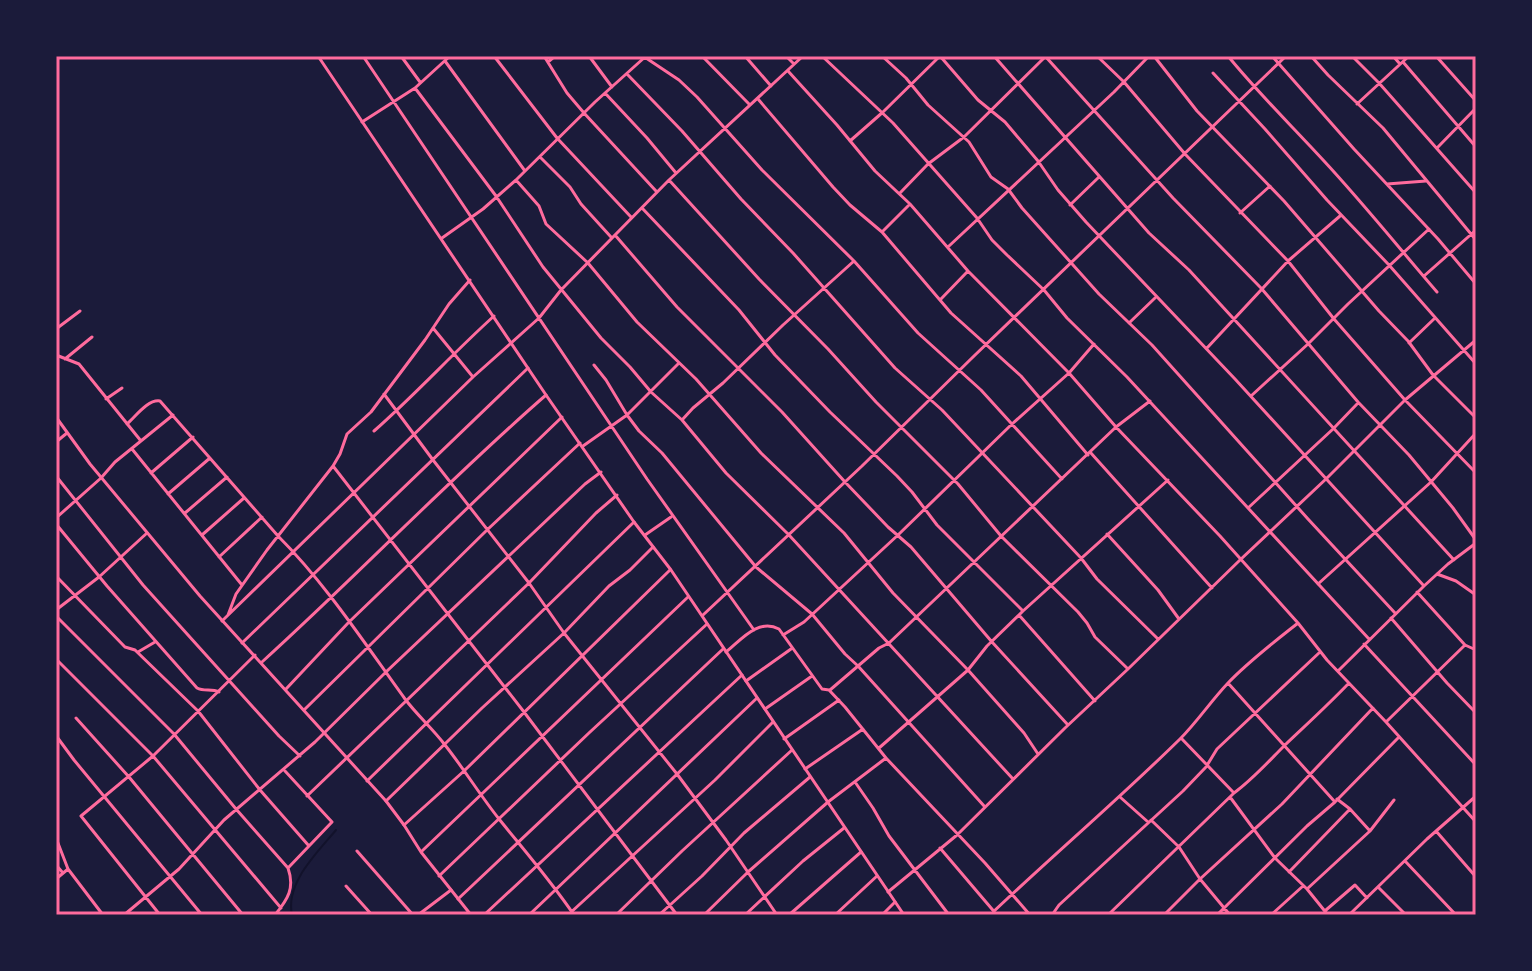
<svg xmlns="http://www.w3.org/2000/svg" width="1532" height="971" font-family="Signika,sans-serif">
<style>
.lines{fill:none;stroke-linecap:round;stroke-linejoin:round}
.stream{stroke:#12122b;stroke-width:2}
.minor{stroke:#ff6b9d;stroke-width:3}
.tertiary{stroke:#ff6b9d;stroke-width:3}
.neatline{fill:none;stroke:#ff6b9d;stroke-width:3}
</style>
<rect width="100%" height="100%" fill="#1b1b3a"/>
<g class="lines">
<!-- stream -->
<path class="stream" d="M292,915c-7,-32 25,-62 44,-85"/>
<!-- minor -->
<path class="minor" d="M363,56l284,423 107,151
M401,56l19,26
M494,56l63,82 74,79
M544,56l23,37 17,20 72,78
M589,56l23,31
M643,56l36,24 18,17 65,73 92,91 64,72 63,57 81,89
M702,56l48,49
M745,56l26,30
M786,56l8,8
M822,56l71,67 84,95 15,22 15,15 37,35 23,28 60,59 242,262
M882,56l24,22 22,27 41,37 22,35 17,12 14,19 77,86 53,51 156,174 87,94
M940,56l38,44 27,22 33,39 20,29 28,32 149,157 189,207
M994,56l155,177 40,37 265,290
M1045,56l128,142 88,90 97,114 51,53 44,53 23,32
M1097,56l27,26 61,72 103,107 46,58 71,81 71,73
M1154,56l43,55 87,90 95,110 29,30 25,34 43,43
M1228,56c30,37 64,70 96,105 39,42 75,87 113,131
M1272,56l82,93 84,90 38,45
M1311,56l17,19 55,53 93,112
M1352,56l27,27 97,110
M1393,56l7,8
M1436,56l40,45
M445,61l80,110
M548,62l7,-6
M1403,62l73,85
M788,71l49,54 38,46 35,33 58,67 101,102 47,54 104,109 78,87 29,37 59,62 90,100
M1213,73l52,56 62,71 62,65 87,99
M627,74l55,57 59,68 52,54 102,115 47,42 139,148 16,21 61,60
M415,88l81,108 47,71 58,71 29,29 21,25 31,28 44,53 63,62 224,244
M605,93l42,45 29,35
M758,99l75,88 17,18 32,27 69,81 70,63 67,79
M1357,104l52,-48
M362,122l53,-34 35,-32
M850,141l33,-29 57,-56
M1437,148l39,-40
M540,157l30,30 11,17 30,33
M516,180l23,26 7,18 42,39 49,59 59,57 65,74 83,80 49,60 75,77 56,63 14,21
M669,180l90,99 69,70 48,53 82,82 43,52 77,76 9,11 8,14 33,32
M1387,184l39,-3
M900,193l28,-29 36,-27 82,-81
M1070,205l29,-28
M642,208l97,102 36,45 55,57 67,64 15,16 25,33 86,86
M1240,213l30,-27
M882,232l28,-28
M615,235l62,72 105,105 63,70 43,45 23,20 81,95 76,83
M442,238l41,-29 33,-29 79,-78 50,-45
M949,246l165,-154 35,-36
M1424,276l52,-46
M940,300l28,-29
M1129,323l26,-25
M433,328l40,49
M56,329l24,-18
M1409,343l26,-25
M1207,348l81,-87 52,-45
M56,355l23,9 62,77
M65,359l27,-22
M594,365l12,15 21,35 12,16 23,22 94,114 56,47 33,40 13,12 127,141
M384,394l49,66 96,123 35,50 113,141 49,66 51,75
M1251,396l57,-52 40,-40 81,-75
M106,399l16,-11
M682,420l11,-12 30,-25 60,-58 71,-64
M127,424c9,-8 21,-25 33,-23l118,135c48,48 87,108 127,163 12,16 28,30 40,46 19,24 35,50 54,74 25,31 52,62 75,96
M374,431c42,-37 79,-78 120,-115
M56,442l11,-9
M583,446l44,-31 52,-52
M132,449l110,136
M1090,452l122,136
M333,466l191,246 153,203
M151,473l42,-36
M56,476l87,109 136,151 21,20
M168,494l42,-36
M1248,508l85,-79 25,-26
M185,513l42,-36
M56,518l45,-40 14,-16 58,-47
M56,524l51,62 90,102c7,4 15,0 22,4
M1107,534l51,56 21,29
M202,535l42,-37
M645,535l26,-18
M219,557l43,-40
M1437,574l19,7 20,14
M56,576l69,71 10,3 63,61 62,79 49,56
M1318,584l113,-102 45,-49
M1417,592l48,53 11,5
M56,610l43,-33 48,-44
M228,615l8,-21 31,-44 66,-84 7,-12 7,-20 24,-22 54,-72 24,-36 21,-24
M703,615l159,-149 112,-110 312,-300
M1019,615l76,86
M56,616l118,118 62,75 52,59c7,20 0,31 -13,47
M1391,618l56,65 29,30
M222,621l251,-244 66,-59 22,-28 108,-110 134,-124
M783,635l21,-13 94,-87 114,-111 57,-51 25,-29
M242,643l286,-275
M1364,644l112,121
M138,652l17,-10
M726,652c15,-12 32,-34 53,-23l43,60 7,1 16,17 41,51 99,105 45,52
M56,659l97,97 128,152
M262,662c96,-87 186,-182 284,-267
M1338,671l86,-85 24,-22 28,-21
M746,681l45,-32
M1228,683l107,119
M286,689l63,-67 213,-205
M830,690l49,-42 10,-5 227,-216 34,-26
M765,709l47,-33
M304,710l183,-180 93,-87
M76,718l53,59 114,138
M1386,722l79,-77
M57,737l17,23 128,155
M1181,738l53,55
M784,739l55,-39
M879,748l89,-78 19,-24 36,-35 145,-131
M805,769l58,-40
M285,771l47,51 -44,46
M367,781l267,-259
M855,782l18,26 16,28 60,79
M307,796l222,-213 67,-70 21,-18
M1120,797l28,25
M1230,797l45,61 32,31 21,26
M386,801l96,-93 82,-75 45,-47 21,-16 23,-23
M1151,820l28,27 21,32 30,36
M404,825l60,-54 206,-201
M1370,831l24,-31
M1436,831l40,46
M56,838l12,31 35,46
M940,848l57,67
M357,851l56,64
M422,851l266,-254
M1405,861l51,54
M56,865l7,8
M1289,872l61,-63
M439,876l151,-144 117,-108
M56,879l12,-10
M346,886l26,29
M1379,888l27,27
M1307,889l63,-58 -20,-22 -13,-10
M888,892l69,-57 108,-107 63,-59 112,-109 87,-82 78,-78 71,-60
M458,899l265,-250
M1326,910l29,-25 12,13
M124,915l55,-46 45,-49 91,-78 72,-71 198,-187 16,-12
M160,915l-79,-99 72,-60 102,-101
M418,915l33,-25
M484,915l258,-240
M529,915l228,-217
M568,915l147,-135 58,-58
M616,915l66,-64 110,-101
M659,915l43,-39 42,-43 66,-56
M704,915l44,-43 80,-70 58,-44
M745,915l58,-54 41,-33
M789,915l72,-63
M835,915l42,-39
M882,915l13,-13
M990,915c62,-59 128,-115 190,-176 17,-17 31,-38 48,-56 21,-22 46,-41 70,-60
M1052,915l7,-10 124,-114 23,-24 11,-18 103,-97
M1108,915l126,-122c19,-14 34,-31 51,-48 21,-20 43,-40 64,-62
M1164,915l36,-36 82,-75 91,-96
M1217,915l90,-89 28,-24 64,-65
M1271,915l32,-29
M1349,915l78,-76 49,-43"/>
<!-- tertiary -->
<path class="tertiary" d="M318,56l228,339 88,127 37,48 233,345
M56,417l34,47 110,132 186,205 18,24 17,27 50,63"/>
</g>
<!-- border -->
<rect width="1532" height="971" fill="none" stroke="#1b1b3a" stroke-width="116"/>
<rect x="58" y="58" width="1416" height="855" class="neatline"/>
</svg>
